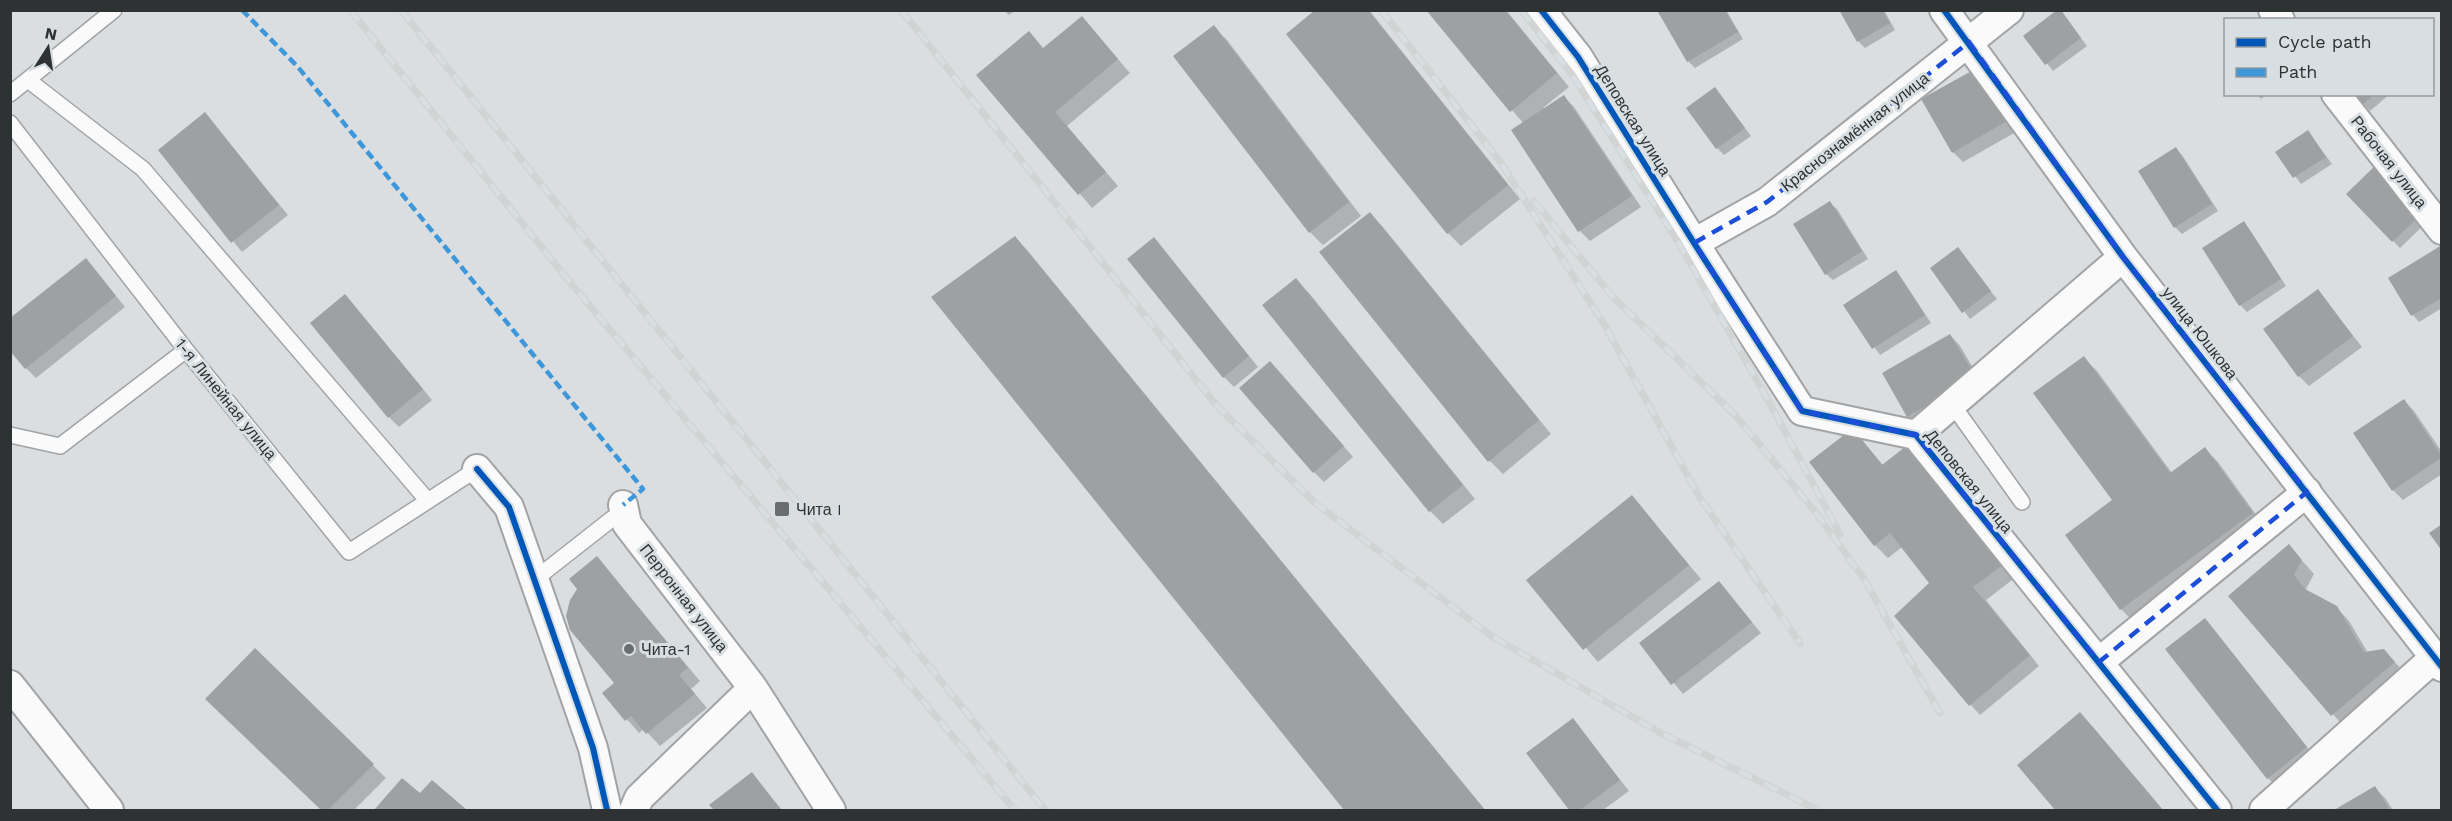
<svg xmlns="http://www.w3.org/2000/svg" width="2452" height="821" font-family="'Work Sans',sans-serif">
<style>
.shadow{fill:#0003}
.building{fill:#9ea1a2}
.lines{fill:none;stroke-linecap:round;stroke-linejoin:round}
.lane-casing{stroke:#a1a3a5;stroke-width:18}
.street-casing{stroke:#a1a3a5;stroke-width:32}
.lane{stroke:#fafafa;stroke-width:15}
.street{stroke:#fafafa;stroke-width:28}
.rail-casing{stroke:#d2d3d3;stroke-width:7}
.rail{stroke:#d8dfe3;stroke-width:4.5;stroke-dasharray:14;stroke-linecap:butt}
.quiet{stroke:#3d97d8;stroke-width:4.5;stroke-dasharray:9 4.5;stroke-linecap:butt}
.cycleway-casing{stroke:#d8dfe3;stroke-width:10}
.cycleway{stroke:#0057b8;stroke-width:6}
.marked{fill:none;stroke:#1d4ed8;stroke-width:4.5;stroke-dasharray:12 8;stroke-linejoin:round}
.poi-dot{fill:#6b6e70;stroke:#d8dfe3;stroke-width:2}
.labels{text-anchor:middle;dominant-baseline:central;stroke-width:6;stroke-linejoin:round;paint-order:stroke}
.street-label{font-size:16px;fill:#2f3233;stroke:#d8dfe3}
.poi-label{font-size:16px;fill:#2f3233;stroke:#d8dfe3;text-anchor:start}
</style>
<rect width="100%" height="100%" fill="#dbdee0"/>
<!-- shadow -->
<path class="shadow" d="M1004,10h12l-7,5z
M1317,10h52l151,189 -59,47 -13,-13z
M1428,10h78l63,77 -25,20 1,2 19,-12 10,10 67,100 -51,34 -10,-10 -67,-101 10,-7z
M1664,10h62l17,29 -48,29 -7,-7z
M1841,10h43l11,20 -30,18 -7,-7z
M1082,18l48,55 -63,53 51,60 -26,22 -113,-133 65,-26z
M2066,18l21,28 -34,25 -28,-35z
M1213,27l14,13 134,176 -38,29 -13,-13z
M1976,70l40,62 -53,30 -10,-10z
M1715,89l36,47 -27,19 -7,-7z
M2257,94h10l-6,5z
M2355,94h35l-20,17z
M205,114l83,101 -46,37 -82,-102z
M2308,132l24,32 -31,20 -24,-32z
M2175,149l7,6 36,56 -36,23 -7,-7z
M2348,194l80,27 -28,27z
M1830,203l7,6 31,50 -35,21 -7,-6z
M1370,214l13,13 168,207 -48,40 -13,-13z
M2244,223l6,7 36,56 -39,26 -7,-7z
M1015,238l13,13 457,559h-139l-412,-512z
M1154,239l104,128 -24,20 -10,-10z
M2442,248v60l-23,14 -6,-7 -23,-36z
M1958,249l39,50 -27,20 -38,-51z
M96,271l29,36 -89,71 -10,-10z
M1896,272l6,7 29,44 -51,32 -35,-50z
M1295,280l14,13 166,206 -32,25 -13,-13 -166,-206z
M2318,291l44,56 -53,39 -10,-10z
M355,307l77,93 -33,27 -10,-10z
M1950,335l10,11 25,42 -67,39 -10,-10 -24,-43z
M2084,358l13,13 75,102 33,-24 13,13 47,65 -131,95 -13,-13 -54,-74 47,-34z
M1280,373l73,84 -29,25 -10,-10z
M2404,400l10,11 28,41v22l-39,26 -10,-10z
M1853,430l30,35 27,-20 106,132 -30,23 53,66 -59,49 -10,-11 -39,-121 -29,-36 -14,11 -13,-13z
M1632,497l69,82 -103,83 -70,-82z
M2289,546l25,28 -8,15 2,3 28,15 13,14 19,32 15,-3 24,25 -62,53 -115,-132z
M597,558l103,123 -9,8 16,19 -47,38 -16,-17 -5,4 -35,-40 12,-10z
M1719,583l42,50 -78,61 -42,-51z
M2205,620l111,138 -38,30 -10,-10z
M255,650l131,128 -32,32h-32l-115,-111z
M2080,714l13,13 70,83h-106l-38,-45z
M1573,720l56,71 -26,19h-32l-43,-57z
M752,774l30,36h-66l-4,-5z
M403,780l17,15 12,-13 33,28h-89z
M2375,788l10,10 8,12h-56z"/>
<!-- building -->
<path class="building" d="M1315,10h53l140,175 -61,49 -161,-200z
M1426,10h79l52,63 -47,39z
M1661,10h64l13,22 -51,30 -29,-50z
M1839,10h43l8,13 -33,19z
M2057,10h4l20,28 -36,27 -22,-29z
M1082,16l36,43 -63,53 51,60 -28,23 -102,-120 53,-44 14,17z
M1214,25l135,177 -40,31 -136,-177z
M1977,68l30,53 -55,32 -31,-54z
M1715,87l30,41 -29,21 -30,-41z
M2353,94h22l-13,11z
M1564,95l68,101 -54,36 -67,-102z
M205,112l74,93 -48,38 -73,-93z
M2308,130l18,27 -33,21 -18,-26z
M2176,147l36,57 -38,24 -36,-57z
M2376,165l47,48 -31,29 -46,-48z
M1830,201l32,50 -37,24 -32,-51z
M1370,212l169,208 -51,42 -169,-210z
M2244,221l37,58 -42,27 -37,-58z
M1015,236l470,574h-141l-413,-513z
M1154,237l95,119 -26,22 -96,-119z
M2442,245v53l-31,18 -23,-38z
M1958,247l33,44 -29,22 -32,-45z
M86,258l30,38 -91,73 -15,-18v-33z
M1896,270l29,45 -53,34 -29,-44z
M1296,278l167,207 -34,27 -167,-207z
M2318,289l35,47 -55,41 -35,-48z
M345,294l78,95 -35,29 -78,-95z
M1950,334l26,43 -69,40 -25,-44z
M2084,356l86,117 35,-26 48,66 -133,97 -55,-75 47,-35 -79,-107z
M1270,361l74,85 -31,27 -74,-85z
M2404,399l38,58 -50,34 -39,-58z
M1853,428l29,37 28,-22 94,121 -31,23 57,68 -61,51 -75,-90 35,-33 -39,-50 -16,13 -65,-84z
M1632,495l57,70 -106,85 -57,-70z
M2442,524v27l-13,-18z
M2289,544l13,16 -8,15 11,14 32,17 27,46 20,-3 11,13 -64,54 -103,-120z
M597,556l91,112 -9,7 16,19 -49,40 -15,-18 -6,5 -23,-28 12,-10 -44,-53 -4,-14 4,-16 7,-11 -8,-10z
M1719,581l33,41 -81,63 -32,-42z
M2205,618l102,129 -40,32 -102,-130z
M255,648l119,116 -46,46h-7l-116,-111z
M2080,712l83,98h-108l-38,-45z
M1573,718l47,62 -40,30h-11l-43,-57z
M752,772l29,38h-67l-5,-5z
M402,778l18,15 12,-13 35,30h-93z
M2375,786l15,24h-56z"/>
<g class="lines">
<!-- lane casing -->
<g class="lane-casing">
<path id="lane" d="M28,80l115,89 285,332
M10,94l104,-84
M10,123l176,227 163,202 128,-83
M1952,404l70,98
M10,435l50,11 126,-96
M534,580l79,-62 14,6"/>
</g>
<!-- street casing -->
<g class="street-casing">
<path id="street" d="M1541,10l37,47 116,186 108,168 114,24 301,375
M1944,10l179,247 319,410
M2273,10l7,10
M2336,94l106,136
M1694,243l73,-41 242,-192
M1916,435l207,-178
M477,469l32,38 84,241 14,62
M623,505l4,19 126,164
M2099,662l208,-170
M10,685l99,125
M634,810l5,-12 114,-110 78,122
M2264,810l170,-152"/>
</g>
<!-- lane -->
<use href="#lane" class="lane"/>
<!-- street -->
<use href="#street" class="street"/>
<!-- rail casing -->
<g class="rail-casing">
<path id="rail" d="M350,10l224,277 441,523
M401,10l644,800
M901,10l316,396 97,96 179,135 166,95 159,78
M1381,10l118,150 105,164 96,174 100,145
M1521,10l52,66 105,166 90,158 72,134
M1534,201l78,95 124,120 81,98 47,65 76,134"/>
</g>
<!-- rail -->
<use href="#rail" class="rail"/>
<!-- quiet -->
<path class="quiet" d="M242,10l56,57 345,422 -20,16"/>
<!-- cycleway casing -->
<g class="cycleway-casing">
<path id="cycleway" d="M1541,10l37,47 116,186 108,168 114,24 301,375
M1944,10l179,247 319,410
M477,469l32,38 84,241 14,62"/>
</g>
<!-- cycleway -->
<use href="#cycleway" class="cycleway"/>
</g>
<!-- marked area -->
<path class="marked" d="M1969,42l154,215 184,235 -208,170 -183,-227 -114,-24 -108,-168 73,-41z"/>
<!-- markers -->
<g class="poi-dot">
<rect x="774" y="501" width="16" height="16" rx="3"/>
<circle cx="629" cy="649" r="6"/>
</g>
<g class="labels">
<!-- street labels -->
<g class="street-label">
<text transform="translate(1633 120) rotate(58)">Деповская улица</text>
<text transform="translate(1855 132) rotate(-38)">Краснознамённая улица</text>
<text transform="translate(2389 162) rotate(52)">Рабочая улица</text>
<text transform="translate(2200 333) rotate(52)">улица Юшкова</text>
<text transform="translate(226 399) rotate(51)">1-я Линейная улица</text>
<text transform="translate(1969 481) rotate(51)">Деповская улица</text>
<text transform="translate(684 598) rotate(52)">Перронная улица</text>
</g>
<!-- poi labels -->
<g class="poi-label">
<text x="796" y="509">Чита I</text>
<text x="641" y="649">Чита-1</text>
</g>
</g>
<!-- border -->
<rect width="2452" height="821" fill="none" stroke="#2f3233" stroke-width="24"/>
<!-- legend -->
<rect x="2224" y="18" width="210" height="78" fill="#d8dfe3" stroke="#949a9d" stroke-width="1.5"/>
<rect x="2236" y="38" width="30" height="9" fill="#0057b8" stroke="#949a9d" stroke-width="1.5"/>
<text x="2278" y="48" font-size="18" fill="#2f3233">Cycle path</text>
<rect x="2236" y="68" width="30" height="9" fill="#3d97d8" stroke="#949a9d" stroke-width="1.5"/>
<text x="2278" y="78" font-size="18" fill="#2f3233">Path</text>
<!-- north arrow -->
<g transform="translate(48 48) rotate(12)" stroke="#d8dfe3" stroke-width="4.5" paint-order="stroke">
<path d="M0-4.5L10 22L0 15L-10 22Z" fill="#2f3233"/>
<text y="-9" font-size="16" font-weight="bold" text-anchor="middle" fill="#2f3233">N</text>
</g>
</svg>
